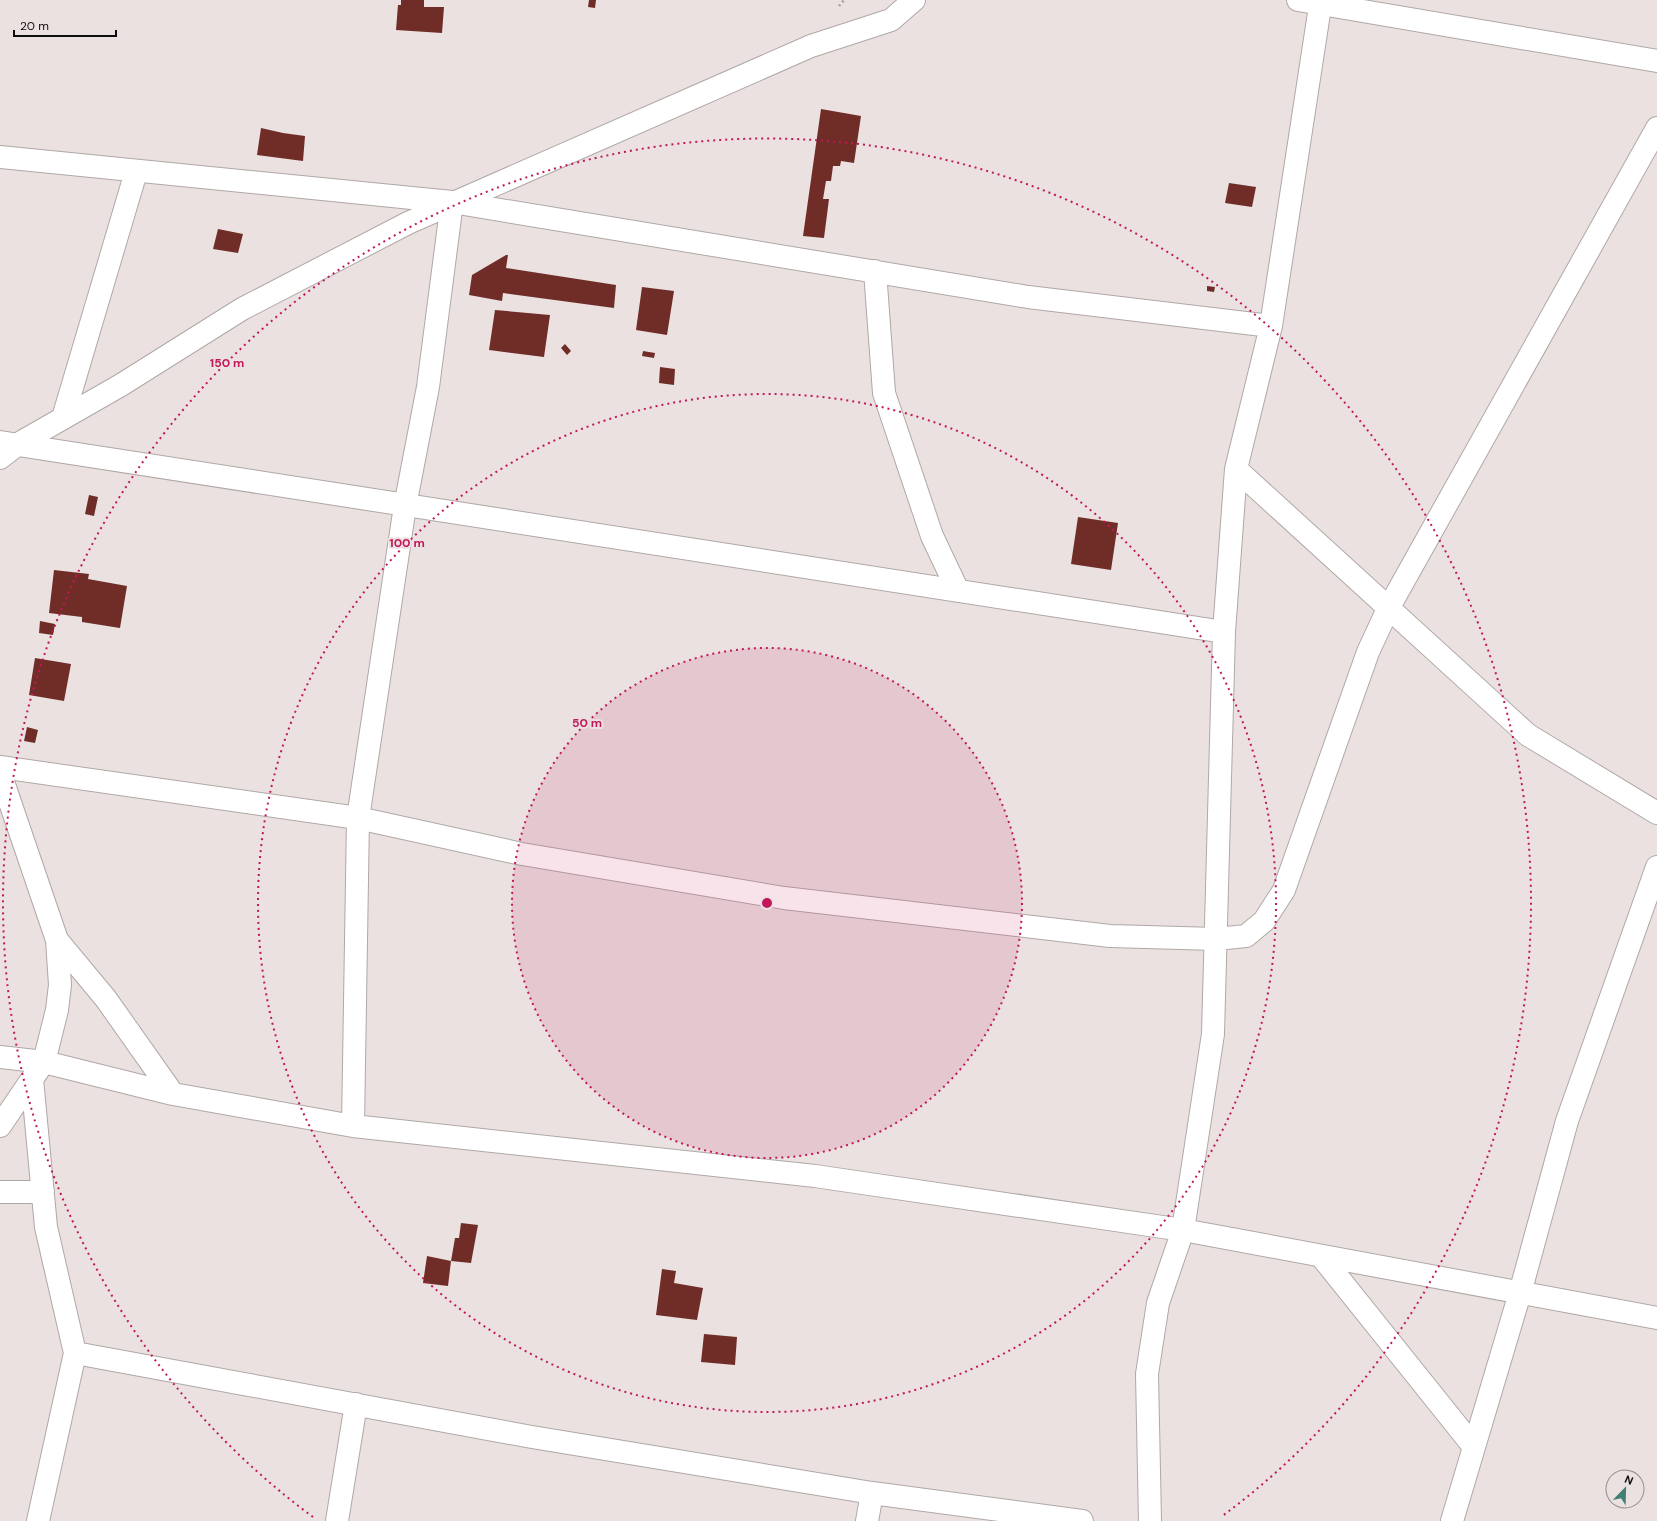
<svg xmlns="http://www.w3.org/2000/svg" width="1657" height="1521" font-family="'DM Sans',sans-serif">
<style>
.building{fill:#702d27}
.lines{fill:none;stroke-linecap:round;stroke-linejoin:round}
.minor-casing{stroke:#b0a8a7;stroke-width:24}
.tertiary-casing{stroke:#b0a8a7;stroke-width:24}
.path{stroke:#a69f9e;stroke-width:2.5;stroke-dasharray:2 3;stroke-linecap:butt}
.minor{stroke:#fff;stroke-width:22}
.tertiary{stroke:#fff;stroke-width:22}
.ring{fill:none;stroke:#c2185b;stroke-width:2;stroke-dasharray:2 4}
.centre{fill:#c2185b;stroke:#eae1e0;stroke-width:2}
.ring-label{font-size:12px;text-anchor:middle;font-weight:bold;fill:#c2185b;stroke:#eae1e0;stroke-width:4;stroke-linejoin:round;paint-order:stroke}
</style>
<rect width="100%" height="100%" fill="#eae1e0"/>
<!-- building -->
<path class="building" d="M401,0h23v7h20l-2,26 -46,-3 2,-25h3z
M589,0h7l-1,8 -7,-1z
M821,109l40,7 -7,47 -13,-2 -1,5h-7l-2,15h-5l-3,18h6l-5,39 -21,-2z
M261,128l22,5 22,3 -2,25 -46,-6z
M1229,183l27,4 -4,20 -27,-4z
M218,229l25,5 -5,19 -25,-4z
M506,255h2l-2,13 110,17 -2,23 -111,-15 -1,8 -33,-6 3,-20z
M1207,286l8,1 -1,5 -7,-1z
M642,287l32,4 -7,44 -31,-5z
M495,310l55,5 -6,42 -55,-7z
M565,344l6,7 -4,4 -6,-7z
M643,351l12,2 -1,5 -12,-2z
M660,367l15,2 -1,16 -15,-2z
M89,495l9,2 -4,19 -9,-2z
M1078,517l40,6 -7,47 -40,-6z
M54,570l35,4 -1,5 39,7 -7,42 -38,-6v-5l-33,-4z
M40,621l15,3 -2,11 -14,-2z
M35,658l36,6 -7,37 -35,-6z
M27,727l11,3 -3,13 -11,-2z
M461,1223l17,2 -7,38 -20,-2 -3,25 -25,-3 4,-27 24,5 4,-23h4z
M662,1269l14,2 -2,12 29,5 -6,32 -41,-5z
M704,1334l33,3 -2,28 -34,-3z"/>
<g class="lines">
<!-- minor casing -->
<g class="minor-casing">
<path id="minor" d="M1298,0l359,61
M0,157l452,45 576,95 243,29
M875,271l9,122 48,143 26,55
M63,418l73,-246
M0,442l1224,190
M1236,469l292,266 129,78
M0,767l358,51 164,36 262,44 326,38 106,3 30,-3 18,-15 20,-31 84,-238 20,-43 269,-481
M0,773l57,167 3,45 -3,25 -13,52 -12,17 14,148 29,126 -37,168
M57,940l49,59 67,95
M0,1057l44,5 129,32 180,32 462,50 368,54 474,88
M0,1126l32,-47
M353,1126l5,-308 47,-312 23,-119 24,-185
M0,1192h43
M1321,1256l153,191
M75,1353l457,84 340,56 210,28
M337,1521l19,-117
M867,1521l5,-28
M1150,1521l-3,-147 11,-71 25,-73 30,-196 11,-402 12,-163 35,-143 50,-326
M1452,1521l68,-228 47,-172 90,-254"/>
</g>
<!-- tertiary casing -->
<g class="tertiary-casing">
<path id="tertiary" d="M0,458l18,-14 103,-59 121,-76 166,-86 403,-177 80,-26 23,-20"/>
</g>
<!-- path -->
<path class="path" d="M839,6l5,-6"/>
<!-- minor -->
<use href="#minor" class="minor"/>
<!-- tertiary -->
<use href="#tertiary" class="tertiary"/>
</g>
<!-- distance rings -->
<circle cx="767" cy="903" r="255" fill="#c2185b" fill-opacity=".12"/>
<g class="ring">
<circle cx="767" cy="903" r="255"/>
<circle cx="767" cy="903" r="509"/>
<path d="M313 1517A764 764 0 1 1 1221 1517"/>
</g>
<circle cx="767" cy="903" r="6" class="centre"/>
<g class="ring-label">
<text x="227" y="367">150 m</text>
<text x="407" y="547">100 m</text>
<text x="587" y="727">50 m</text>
</g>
<!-- north arrow -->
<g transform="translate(1625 1489) rotate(23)"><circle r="19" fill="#eae1e0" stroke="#928c8b"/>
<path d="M0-3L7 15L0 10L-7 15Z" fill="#3e8072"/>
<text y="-6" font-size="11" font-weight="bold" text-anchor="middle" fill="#0f0c0c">N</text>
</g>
<!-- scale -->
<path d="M14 30v6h102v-6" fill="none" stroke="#0f0c0c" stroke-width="2"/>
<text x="20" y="30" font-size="12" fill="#0f0c0c" stroke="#eae1e0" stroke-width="3" paint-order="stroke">20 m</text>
</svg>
